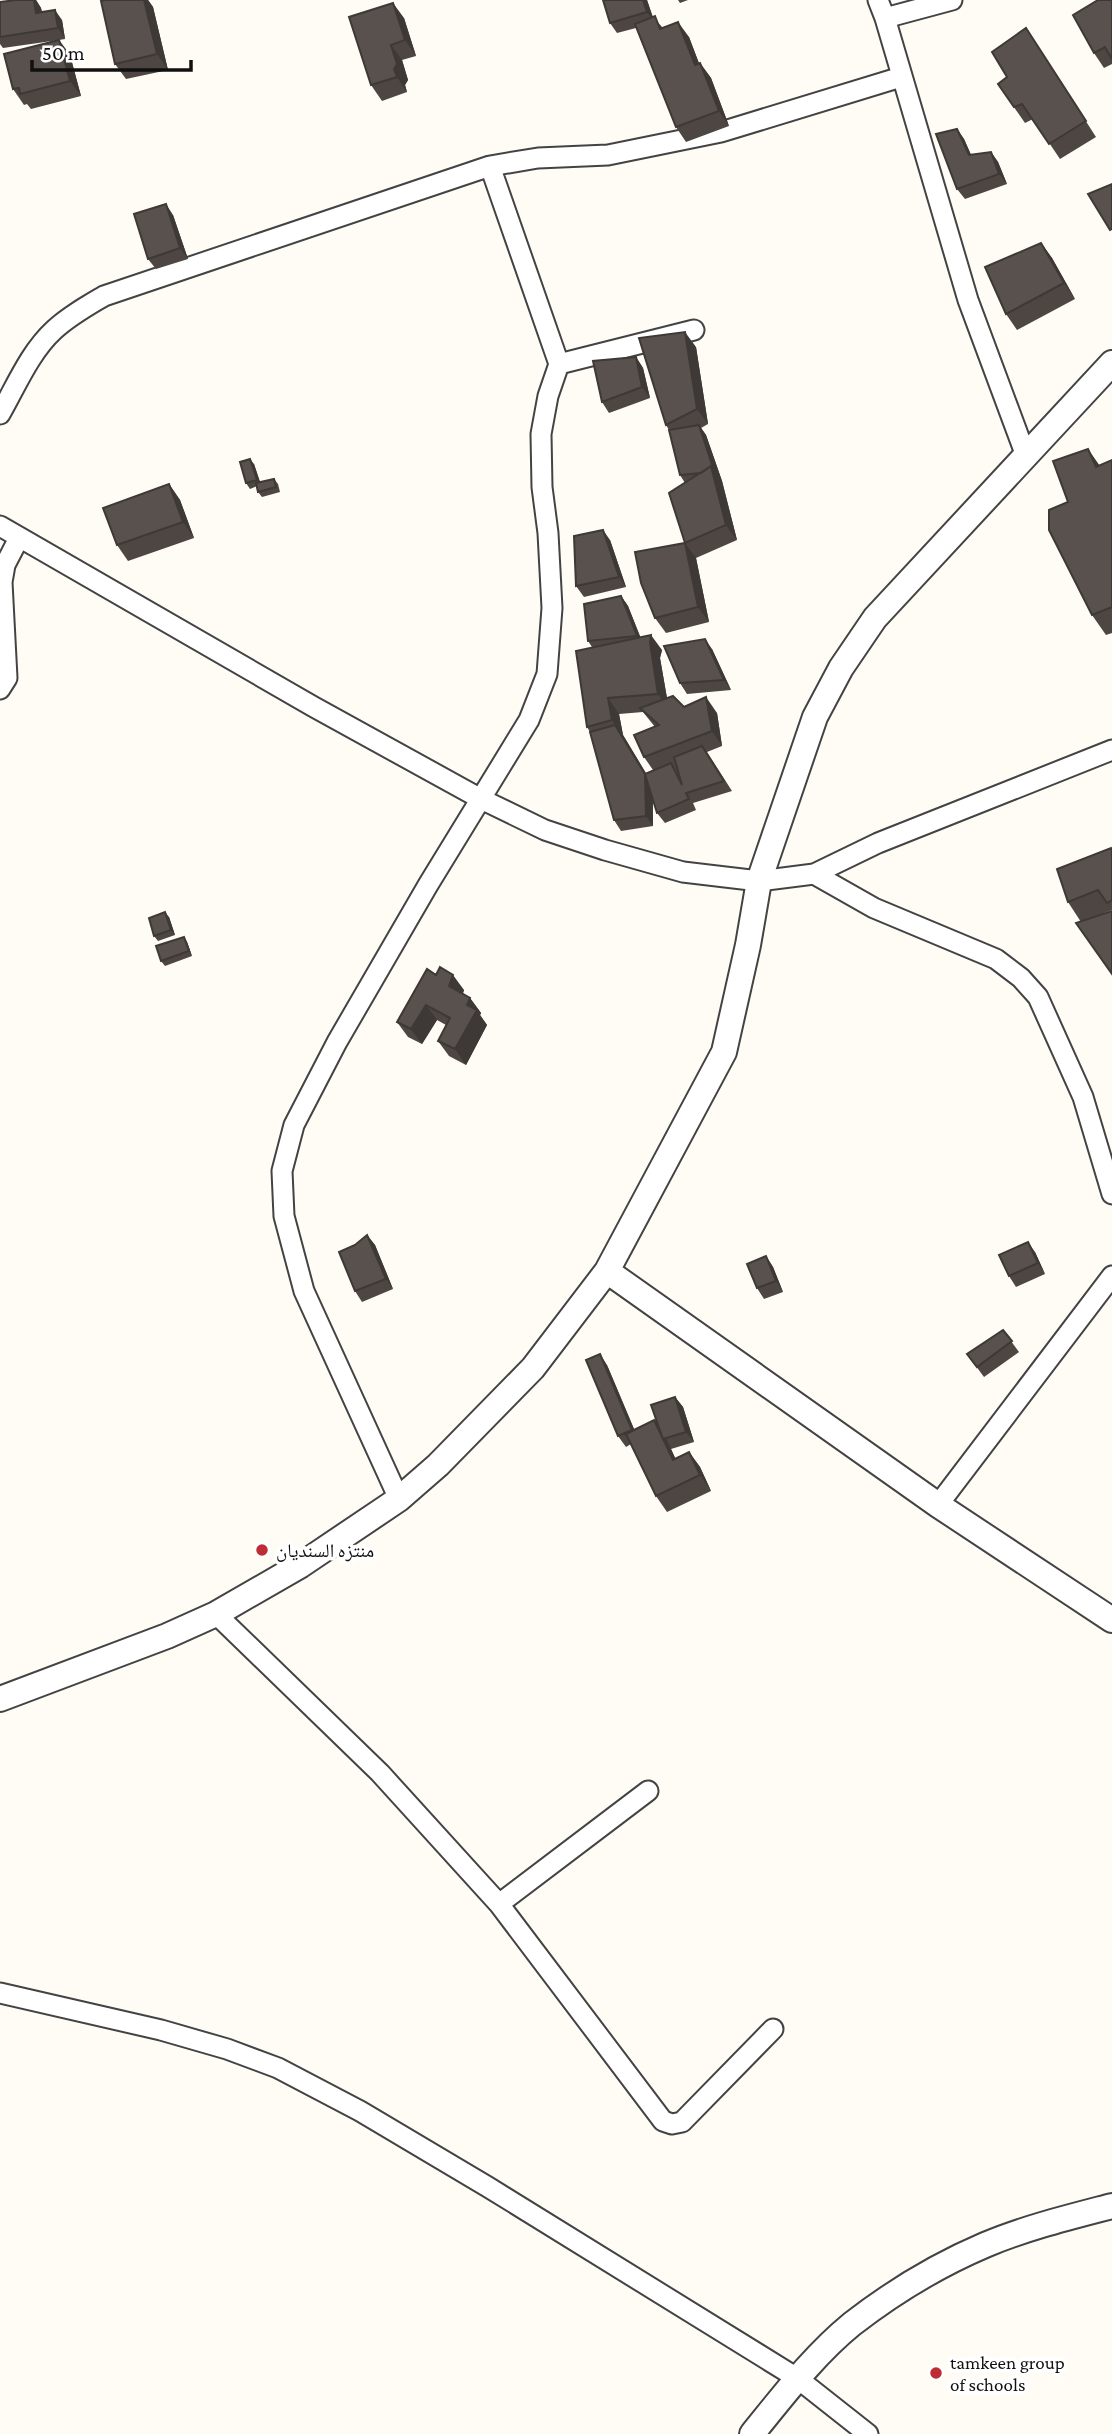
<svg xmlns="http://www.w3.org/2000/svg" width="1112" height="2434" font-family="'Crimson Pro','Noto Naskh Arabic',serif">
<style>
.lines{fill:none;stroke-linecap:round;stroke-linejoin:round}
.minor-casing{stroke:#434343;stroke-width:23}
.tertiary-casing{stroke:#434343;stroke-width:28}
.minor{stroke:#fff;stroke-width:19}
.tertiary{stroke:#fff;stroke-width:24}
.wall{fill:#4d4642;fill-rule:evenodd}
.shaded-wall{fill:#3e3936}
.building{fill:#59514d;stroke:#3e3936;stroke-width:2}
.poi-dot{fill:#bc2d35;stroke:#fff;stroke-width:2.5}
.labels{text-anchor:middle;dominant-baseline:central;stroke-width:7;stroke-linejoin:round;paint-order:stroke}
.poi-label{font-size:19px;fill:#101010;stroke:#fff;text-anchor:start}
</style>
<rect width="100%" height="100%" fill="#fefcf4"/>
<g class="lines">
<!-- minor casing -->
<g class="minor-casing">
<path id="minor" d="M878,0l7,18 83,282 58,156
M885,18l67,-18
M490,166l69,198
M0,414c16,-28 30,-62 54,-84 15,-14 33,-24 50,-34l386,-130 48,-8 70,-3 113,-23 180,-55
M0,526l314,181 167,92 64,31 60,20 78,22 76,9 55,-7 60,34 122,51 25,19 17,19 45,100 29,97
M0,689l7,-11 -5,-96 3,-17 14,-27
M814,874l64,-31 234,-93
M399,1499l-95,-208 -20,-75 -2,-45 12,-46 43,-83 91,-157 101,-165 18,-46 5,-66 -4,-75 -6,-46 -1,-53 7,-38 11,-32 135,-34
M938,1505l174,-229
M216,1614l164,159 119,131 164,217 9,3 10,-2 91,-93
M499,1904l149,-113
M0,1993l161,37 66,19 51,19 82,43 128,76 309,191 71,56"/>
</g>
<!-- tertiary casing -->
<g class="tertiary-casing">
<path id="tertiary" d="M607,1271l331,234 174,115
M0,1699l167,-63 49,-22 85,-49 98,-66 39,-34 95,-97 74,-97 117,-219 24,-107 11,-64 56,-164 26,-49 34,-50 237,-255
M752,2434c31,-38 62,-79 100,-110 40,-31 86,-59 133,-79 40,-17 85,-28 127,-39"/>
</g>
<!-- minor -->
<use href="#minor" class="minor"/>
<!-- tertiary -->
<use href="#tertiary" class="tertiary"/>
</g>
<!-- wall -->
<path class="wall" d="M16,0h20l5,8 1,4 20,8 3,19 -6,1 11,15 11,41 -50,13 -4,-5 -3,1 -11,-16 46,-49 -56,8 -3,-4v-42z
M105,0h43l5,7 15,63 -42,9 -11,-15z
M603,0h44l6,17 10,11 26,9 10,26h1l11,15 18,48 -43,16 -10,-15 -40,-99 -19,5 -7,-10z
M678,0h10l-8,3z
M1112,0v64l-8,4 -10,-15z
M404,18l12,38 -14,4 6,20 -3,5 2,7 -25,9 -11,-16z
M1026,28l70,109 -36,22 -27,-40 -8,4 -27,-39 9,-7z
M957,129l7,10 7,16 20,-3 7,10 9,22 -42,15 -8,-10z
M173,215l15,44 -32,10 -8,-10z
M1041,243l11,15 23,41 -58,31 -11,-16z
M696,347l12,77 -7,4 5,7 16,46 15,59 -41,18 13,64 -43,11 -11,-15 30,-75v-60l-5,-8 -11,-45 -3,-5z
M636,357l7,11 7,30 -41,15 -7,-11z
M1088,449l11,17 13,-6v173l-6,2 -14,-20 -24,-113z
M254,464l6,18 14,-3 4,5 2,8 -18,5 -4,-5 -1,-6 -7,3 -4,-6z
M169,484l11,16 14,38 -66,23 -11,-16z
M610,540l16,47 -42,10 -8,-11z
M621,596l7,10 12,31 22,13 -2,8 7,40 17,9 33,6 5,33 -15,6 25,39 -39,12 3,7 -31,13 -8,-10 -4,-15v28l-32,5 -7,-11 -24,-88 -3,-5 5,-80 -4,-6zM643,712l12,15 -11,30 9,13 -7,3 -23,-38 -4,-21z
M712,649l19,41 -44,4 -7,-11z
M1112,850v60l-31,12 -13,-20z
M169,917l6,18 -17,6 -4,-5z
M184,937l3,5 5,14 -27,10 -4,-5z
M427,969l37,21 -1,4 7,4 11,15 -1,2 7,10 -21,40 -17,-9 -11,-15 8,-16 -9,-5 -15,24 -14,-7 -11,-15z
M367,1235l8,10 18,44 -31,13 -7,-11z
M1035,1252l10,22 -29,13 -7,-11z
M766,1256l7,11 10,25 -19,7 -7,-11z
M1003,1330l16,22 -35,25 -17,-23z
M607,1365l27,64 20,-9 5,7 16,-30 8,10 11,35 -23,7 4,9 14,-6 11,15 11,24 -44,21 -11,-16 -25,-52 -5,3 -8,-11z"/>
<!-- shaded-wall -->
<path class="shaded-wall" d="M34,0h2l5,8 3,15 -8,-10z
M144,0h4l5,7 15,63 -11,-16z
M643,0h4l7,22 -7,-10z
M393,3l11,15 12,38 -11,-16z
M55,10l7,10 3,19 -7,-11z
M678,22l11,15 16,43 -10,-15z
M59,40l11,15 11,41 -11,-15z
M391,45l11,15 6,20 -3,5 2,7 -10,-15 -3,-8z
M700,63l11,15 18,48 -10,-15z
M957,129l7,10 12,27 -7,-11z
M991,152l7,10 9,22 -8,-10z
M166,204l7,11 15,44 -8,-11z
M1041,243l11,15 23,41 -11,-16z
M685,332l11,15 12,77 -11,-15z
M636,357l7,11 7,30 -8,-11z
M699,425l7,10 16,46 15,59 -11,-15z
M1088,449l14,20 -6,-2z
M250,459l4,5 7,21 -4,-5z
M169,484l11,16 14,38 -11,-16z
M603,530l7,10 16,47 -7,-10z
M685,543l11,15 13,64 -11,-15z
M621,596l7,10 16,40 -7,-10z
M651,635l11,15 -2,8 9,52 -11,-16 -8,-51z
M705,639l7,10 19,41 -7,-10z
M706,697l11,16 5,33 -10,-15z
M608,698l11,16 4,21 29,49 1,42 -7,-10 -31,-91 -3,-5z
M165,912l4,5 6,18 -4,-5z
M184,937l3,5 5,14 -3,-5z
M453,975l11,15 -5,11 -10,-15z
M470,998l11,15 -1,2 7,10 -21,40 -11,-16z
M426,1005l11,15 -15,24 -11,-15z
M367,1235l8,10 18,44 -7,-10z
M1028,1242l7,10 10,22 -7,-11z
M766,1256l7,11 10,25 -7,-11z
M600,1354l7,11 32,76 -7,-11z
M675,1397l8,10 11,35 -8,-10z
M654,1420l11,16 18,39 -10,-15z
M689,1452l11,15 11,24 -11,-16z"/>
<!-- building -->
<path class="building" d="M16,0h18l2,13 19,-3 3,18 -58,9v-35z
M105,0h39l13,54 -42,10 -14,-63z
M603,0h40l4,12 -37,11z
M1098,0h14v59l-7,-12 -11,6 -21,-38z
M393,3l12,37 -14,5 6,19 -3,5 3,8 -26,8 -22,-68z
M655,16l5,13 18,-7 17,43 5,-2 19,48 -43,16 -41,-103z
M1026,28l60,93 -37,23 -27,-40 -8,3 -16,-23 9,-7 -15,-25z
M59,40l11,41 -50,13 -1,-6 -6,1 -9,-35z
M957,129l12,26 22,-3 8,22 -42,15 -21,-55z
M1112,184v45l-2,1 -22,-36z
M166,204l14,44 -32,11 -14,-45z
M1041,243l23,40 -58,31 -21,-47z
M685,332l12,77 -31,16 -27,-87z
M636,357l6,30 -40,15 -9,-41z
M699,425l15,46 -3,-5 -10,7 -21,2 -11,-45z
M1088,449l8,18 16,-7v147l-20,8 -43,-85v-20l19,-8 -15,-41z
M250,459l7,21 -11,3 -6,-21z
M711,466l15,59 -41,18 -16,-50z
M274,479l2,8 -18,5 -2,-9z
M169,484l14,38 -66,23 -14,-37z
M603,530l16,47 -43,9 -2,-50z
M685,543l13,64 -43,11 -14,-35 -6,-31z
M621,596l16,40 -49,5 -4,-37z
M651,635l-1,8 8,51 -50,4 4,22 -25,7 -11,-76z
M705,639l19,41 -44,3 -16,-37z
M673,696l11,11 22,-10 6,34 -68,26 -10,-22 25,-10 -19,-17z
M615,725l30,49 1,42 -32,4 -24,-88z
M702,746l22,35 -38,12 3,6 -32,14 -12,-39 26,-11 11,22 -8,-28z
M1111,848l1,3v49l-5,3 -9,-13 -30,12 -11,-33z
M1112,911v63l-36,-51z
M165,912l6,18 -17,6 -5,-18z
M184,937l5,14 -28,10 -5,-15z
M440,967l13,8 -4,11 21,12 -3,7 10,5 -22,39 -17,-8 12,-23 -24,-13 -15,24 -14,-7 30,-53 9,6z
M367,1235l19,44 -31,12 -16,-39 16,-7z
M1028,1242l10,21 -29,13 -10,-21z
M766,1256l10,25 -19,7 -10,-24z
M1003,1330l9,11 -35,26 -10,-13z
M600,1354l32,76 -14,6 -32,-76z
M675,1397l11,35 -23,7 -12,-34z
M654,1420l19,40 16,-8 11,23 -44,21 -30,-62z"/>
<!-- markers -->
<g class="poi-dot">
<circle cx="262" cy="1550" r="7"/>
<circle cx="936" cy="2373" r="7"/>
</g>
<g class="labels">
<!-- poi labels -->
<g class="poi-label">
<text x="276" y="1550">منتزه السنديان</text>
<text x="950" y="2362">tamkeen group<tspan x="950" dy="22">of schools</tspan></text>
</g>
</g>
<!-- scale -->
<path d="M32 60v10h159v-10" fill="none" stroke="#101010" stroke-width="3.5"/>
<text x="42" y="60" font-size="21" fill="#101010" stroke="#ffffff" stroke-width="5" paint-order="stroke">50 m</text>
</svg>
